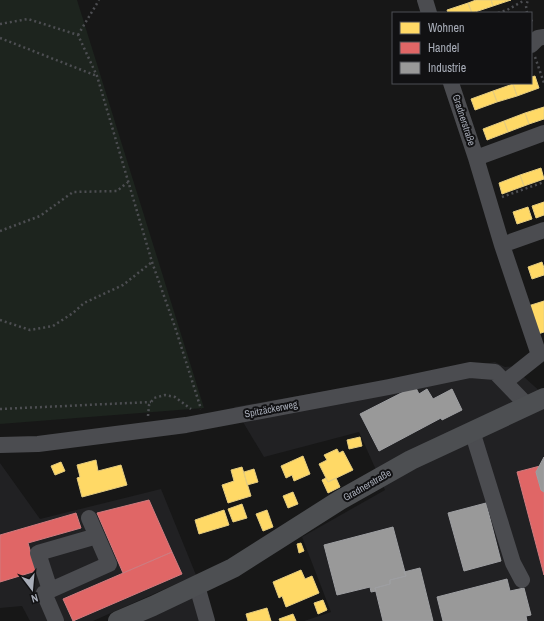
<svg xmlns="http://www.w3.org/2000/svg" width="544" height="621" font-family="'Archivo Narrow',sans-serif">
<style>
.built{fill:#212123}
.green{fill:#1d241e}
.homes{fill:#ffd966;stroke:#e5cc7f}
.shops{fill:#e06666;stroke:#cf7b7f}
.industry{fill:#999;stroke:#9e9fa2}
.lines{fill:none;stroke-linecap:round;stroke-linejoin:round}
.path{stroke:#4d4e52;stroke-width:2.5;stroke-dasharray:2 3;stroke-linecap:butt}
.minor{stroke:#4b4c50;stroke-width:16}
.major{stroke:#4d4f52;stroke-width:20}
.labels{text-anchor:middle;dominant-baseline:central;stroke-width:4;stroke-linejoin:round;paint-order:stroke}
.street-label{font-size:10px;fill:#a8adb8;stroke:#111113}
</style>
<rect width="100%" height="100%" fill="#171717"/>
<!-- built -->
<path class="built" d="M495,362l10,5 12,-1 6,10 21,19v226h-240l27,-9 -29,-75 83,-47 -26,-58 -95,25 -30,-50z
M0,463l40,56 121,-30 35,86 -103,46h-63l-8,-15 -22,2z
M202,592l9,29h-71z"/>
<!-- green -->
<path class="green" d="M0,0h77l127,408 -204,16z"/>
<!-- homes -->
<path class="homes" d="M476,0h15l2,6 -21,7 -4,-10z
M491,0h20l-18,6z
M468,3l4,10h-24l-1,-3z
M535,76l4,12 -22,8 -4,-12 18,-1v-6z
M513,84l4,12 -20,6 -4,-11z
M493,91l4,11 -22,8 -4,-11z
M544,107v12l-15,5 -4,-11z
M525,113l4,11 -21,8 -4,-11z
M504,121l4,11 -21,8 -4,-11z
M541,168l3,11 -20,7 -4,-11z
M520,175l4,11 -22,8 -3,-11z
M544,202v13l-8,3 -4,-12z
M528,207l4,12 -15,5 -4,-12z
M542,262l2,6v7l-12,4 -4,-12z
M544,301v31l-6,2 -10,-28z
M360,437l2,9 -13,3 -2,-9z
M337,449l2,4 4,-2 10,19 -25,12 -9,-18 8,-4 -3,-5z
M303,456l7,18 -16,7 -2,-6 -6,3 -5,-12z
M96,460l2,11 23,-6 6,20 -45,12 -5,-19 3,-1 -3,-12z
M61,462l4,9 -10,4 -4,-9z
M242,467l9,29 -23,7 -6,-18 12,-4 -3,-11z
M254,469l4,13 -11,3 -3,-13z
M326,478l2,4 8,-4 4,9 -12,6 -6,-13z
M293,492l5,12 -10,4 -5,-12z
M242,504l5,14 -14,4 -5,-13z
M224,510l5,15 -30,9 -4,-14z
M267,510l6,17 -10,4 -7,-17z
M301,543l3,8 -5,2 -2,-9z
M301,570l4,9 7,-3 7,17 -33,14 -4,-11 -3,2 -6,-16z
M323,600l4,10 -9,4 -4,-11z
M267,608l4,13h-23l-2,-7z
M293,614l3,7h-16l-1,-2z"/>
<!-- shops -->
<path class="shops" d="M540,466l-4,6 5,18 3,2v83l-27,-103z
M149,500l23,52 -49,21 -26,-60z
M76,513l5,15 -53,15 8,28 -36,11v-47z
M172,552l10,22 -109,47 -10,-22z"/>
<!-- industry -->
<path class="industry" d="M415,386l4,8 8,-5 6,10 19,-10 10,21 -20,10 -1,-2 -62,33 -19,-37z
M544,457v35l-3,-2 -5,-18z
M486,503l15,58 -37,10 -16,-58z
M393,527l13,49 -16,4v4l-15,4 1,3 -5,1 -1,-5 -33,8 -13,-50z
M420,568l13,53h-50l-8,-33 15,-4v-4l16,-4 -2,-4z
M507,579l3,12 14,-3 7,27 -5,1 1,5h-84l-6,-24z"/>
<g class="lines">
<!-- path -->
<path class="path" d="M498,13l9,-3 18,-10
M527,13l-1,-7 2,-6
M531,20l3,4
M0,24l28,-5 50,16 19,41 55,186 23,65 26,82
M78,35l21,-35
M0,38l97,38
M535,57l9,26
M502,197l42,-15
M0,231l40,-15 33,-24 44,-1 12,-10
M0,320l30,10 23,-4 20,-13 11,-10 39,-18 29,-23
M0,409l151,-7
M148,416l1,-11 5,-7 11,-3 10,2 16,12"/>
<!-- minor -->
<path class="minor" d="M425,0l4,13
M531,45l7,-7 6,-1
M451,83l25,75 26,87 37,110 -34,27
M476,158l68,-25
M502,245l42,-15
M472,431l41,132 9,17
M0,445l38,-1 148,-19 203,-38 81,-17 25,2 32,33
M197,586l10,35
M50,590l-12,-37 59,-17
M56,621l-12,-28 65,-29 -20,-46"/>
<!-- major -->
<path class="major" d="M118,621l35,-15 80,-38 107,-68 71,-40 133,-62"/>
</g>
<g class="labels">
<!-- street labels -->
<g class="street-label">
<text transform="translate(464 120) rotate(72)">Gradnerstraße</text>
<text transform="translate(271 409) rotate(-11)">Spitzäckerweg</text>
<text transform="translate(367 485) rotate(-30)">Gradnerstraße</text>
</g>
</g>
<!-- legend -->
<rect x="392" y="12" width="140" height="72" fill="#111113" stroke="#4d4f55"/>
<rect x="400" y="22" width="20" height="12" fill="#ffd966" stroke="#4d4f55"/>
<text x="428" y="32" font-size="12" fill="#a8adb8">Wohnen</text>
<rect x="400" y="42" width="20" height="12" fill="#e06666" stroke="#4d4f55"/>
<text x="428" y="52" font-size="12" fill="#a8adb8">Handel</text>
<rect x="400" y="62" width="20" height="12" fill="#999999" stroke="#4d4f55"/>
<text x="428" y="72" font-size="12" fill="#a8adb8">Industrie</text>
<!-- north arrow -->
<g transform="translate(32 589) rotate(164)" stroke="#111113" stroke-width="3" paint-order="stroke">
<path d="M0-3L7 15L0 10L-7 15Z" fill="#a8adb8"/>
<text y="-6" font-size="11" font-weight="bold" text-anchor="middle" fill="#a8adb8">N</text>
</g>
</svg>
